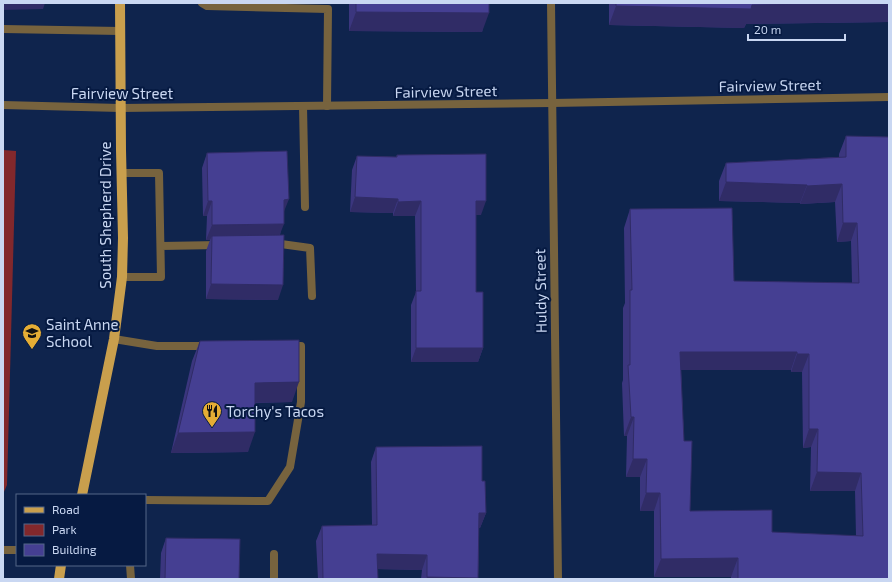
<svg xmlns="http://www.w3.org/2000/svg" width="892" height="582" font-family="'Exo 2',sans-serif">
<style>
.green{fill:#82282c}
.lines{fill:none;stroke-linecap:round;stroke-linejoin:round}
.service{stroke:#77633e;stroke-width:8}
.minor{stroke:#77633e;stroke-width:8}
.tertiary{stroke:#77633e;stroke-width:8}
.primary{stroke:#c99f4d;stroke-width:10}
.wall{fill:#3b367e;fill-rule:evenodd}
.shaded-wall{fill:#302c66}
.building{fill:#453f92;stroke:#302c66;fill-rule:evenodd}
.labels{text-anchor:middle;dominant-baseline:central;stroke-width:4;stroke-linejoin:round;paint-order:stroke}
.street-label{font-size:15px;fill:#c9d7f2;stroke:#061a42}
.poi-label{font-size:15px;fill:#c9d7f2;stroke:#061a42;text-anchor:start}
</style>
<rect width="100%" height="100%" fill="#0f244d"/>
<!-- green -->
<path class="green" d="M3,150l13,1 -9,334 -4,9z"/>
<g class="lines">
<!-- service -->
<path class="service" d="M202,3l5,3 121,3 -1,97
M3,29l117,2
M303,106l2,101
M122,173h37l2,104h-39
M273,245l8,-1 29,4 2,48
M161,246l58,-1
M114,339l43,7h50
M145,500l123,1 22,-34 11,-65v-56h-12
M3,550h14
M274,554v25
M130,565l1,14"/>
<!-- minor -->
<path class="minor" d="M551,3l7,576"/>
<!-- tertiary -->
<path class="tertiary" d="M3,105l117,3 432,-5 337,-6"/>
<!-- primary -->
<path class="primary" d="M82,495l32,-156 8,-62 1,-39 -2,-88 -1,-147
M59,579l2,-14"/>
</g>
<!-- wall -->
<path class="wall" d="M349,3h140l-7,29 -133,-1z
M609,3h280v19l-143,2 -2,4 -135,-3z
M846,136l43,1v442h-158v-2h-77v-66h-14v-34h-14l1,-41h-3l-2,-53 1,-3v-72l2,-5 -1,-75 6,-19 104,72 118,2 -1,-42 -14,1 -2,-40 -35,2v-1l-81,-2v-20l7,-18 113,-6v-3zM681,370h110v2h11l1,76 8,-1 -1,44h45l1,45 -84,-4 -82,-21 -6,-70z
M207,153l77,60 -4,22 -2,65 -72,-1v-48l4,-11h-4l1,-24h-4l-1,-48z
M397,155l84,60h-5v77l7,56 -5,14h-67v-57l5,-13 -1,-76h-22v-3l-43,-1 2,-42 5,-14 39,1z
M200,341l92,61 -37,1 -7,49 -77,1 21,-92z
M376,447l106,34 4,32 -6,15h-1l-1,51h-57l1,-9 -45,-1 1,10h-60l-2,-38 6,-15 50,-1 -1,-63z
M166,538l73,41h-79l1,-26z"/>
<!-- shaded-wall -->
<path class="shaded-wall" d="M3,3h42l-2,6 -40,1z
M889,3v19l-143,2 -2,4 -135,-3 7,-19z
M356,12l133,1 -7,19 -133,-1z
M726,182l81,3 -7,18 -81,-2z
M842,184l-7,18 -35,2 7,-18z
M355,197l43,2 -5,14 -43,-1z
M289,199l-6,15 1,-14z
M208,201h4l-5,15h-4z
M421,201l-6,15h-22l5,-14z
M476,201h10l-5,14h-11z
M843,223h14l-6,18 -14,1z
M284,224l-6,15 -66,-3 -2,4h-4l6,-15z
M211,284l72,1 -5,15 -72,-1z
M416,348h67l-5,14h-67z
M680,352h117l-6,18h-118z
M797,354h12l-7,18h-11z
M299,382l-7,20 -45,1 8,-20z
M631,417h3l-7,19h-3z
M809,429h9l-7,18 -8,1z
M255,432l-7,20 -77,1 7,-20z
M633,459h14l-7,18h-14z
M817,472l44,1 -6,18h-45z
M646,493h14l-6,18h-14z
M479,513h7l-6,15h-6z
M377,554l50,1 -5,15 -50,-1z
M738,558l-7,19h-77l7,-18z
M427,577l51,1v1h-52z"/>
<!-- building -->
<path class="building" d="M356,3h133v10l-133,-1z
M616,3h273l-137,2 -1,4 -135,-3z
M846,136l43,1v442h-151v-21l-77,1 -1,-66h-14l1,-34h-14l1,-42h-3l-3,-52h2v-75h2l-2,-81 102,-1 2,73 125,2 -2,-60h-14l-1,-39 -35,2v-1l-81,-3v-19l120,-6zM680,352h117v2h12v75h9l-1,43 44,1 2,63 -91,-4v-22l-82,1 2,-70h-8z
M287,151l2,48 -5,1v24l-72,1v-24h-4l-1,-48z
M486,154v47h-10v91h7v56h-67v-57h5v-90l-23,1v-3l-43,-2 2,-41 40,1v-2z
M284,235l-1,50 -72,-1 1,-48z
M299,340v42l-44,1v49l-77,1 22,-92z
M482,446v35h3l1,32h-7l-1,65 -51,-1v-22l-50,-1 1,25h-55l-1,-53 55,-1 -1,-78z
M166,538l74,1 -1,40h-74z"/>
<!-- icons -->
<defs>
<g id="school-pin" transform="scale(1)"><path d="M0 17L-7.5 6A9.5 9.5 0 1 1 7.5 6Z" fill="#e5ad35" stroke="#061a42"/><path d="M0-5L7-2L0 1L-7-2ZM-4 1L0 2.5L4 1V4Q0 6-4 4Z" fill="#111"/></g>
<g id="restaurant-pin" transform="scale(1)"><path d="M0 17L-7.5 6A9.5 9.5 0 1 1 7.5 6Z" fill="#e5ad35" stroke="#061a42"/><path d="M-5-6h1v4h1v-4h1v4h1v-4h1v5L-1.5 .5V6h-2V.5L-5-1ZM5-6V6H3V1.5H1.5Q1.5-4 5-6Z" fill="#111"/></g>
</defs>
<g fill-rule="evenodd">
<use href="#school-pin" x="32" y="333"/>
<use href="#restaurant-pin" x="212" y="411"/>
</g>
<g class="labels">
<!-- street labels -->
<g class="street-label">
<text transform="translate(770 85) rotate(-1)">Fairview Street</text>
<text transform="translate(446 91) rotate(-1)">Fairview Street</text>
<text x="122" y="93">Fairview Street</text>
<text transform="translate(105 215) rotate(-90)">South Shepherd Drive</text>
<text transform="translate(540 291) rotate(-91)">Huldy Street</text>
</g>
<!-- poi labels -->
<g class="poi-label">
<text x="46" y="324">Saint Anne<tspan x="46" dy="17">School</tspan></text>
<text x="226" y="411">Torchy's Tacos</text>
</g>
</g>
<!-- border -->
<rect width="892" height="582" fill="none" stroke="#c9d7f2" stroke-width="8"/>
<!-- legend -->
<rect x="16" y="494" width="130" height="72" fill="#061a42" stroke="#546688"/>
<rect x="24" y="507" width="20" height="6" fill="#c99f4d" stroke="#546688"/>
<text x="52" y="514" font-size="12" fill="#c9d7f2">Road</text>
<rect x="24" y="524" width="20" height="12" fill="#82282c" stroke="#546688"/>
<text x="52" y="534" font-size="12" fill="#c9d7f2">Park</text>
<rect x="24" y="544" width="20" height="12" fill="#453f92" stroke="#546688"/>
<text x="52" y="554" font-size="12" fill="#c9d7f2">Building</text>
<!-- scale -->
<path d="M748 34v6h97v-6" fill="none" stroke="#c9d7f2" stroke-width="2"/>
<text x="754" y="34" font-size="12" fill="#c9d7f2" stroke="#061a42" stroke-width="3" paint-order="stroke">20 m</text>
</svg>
